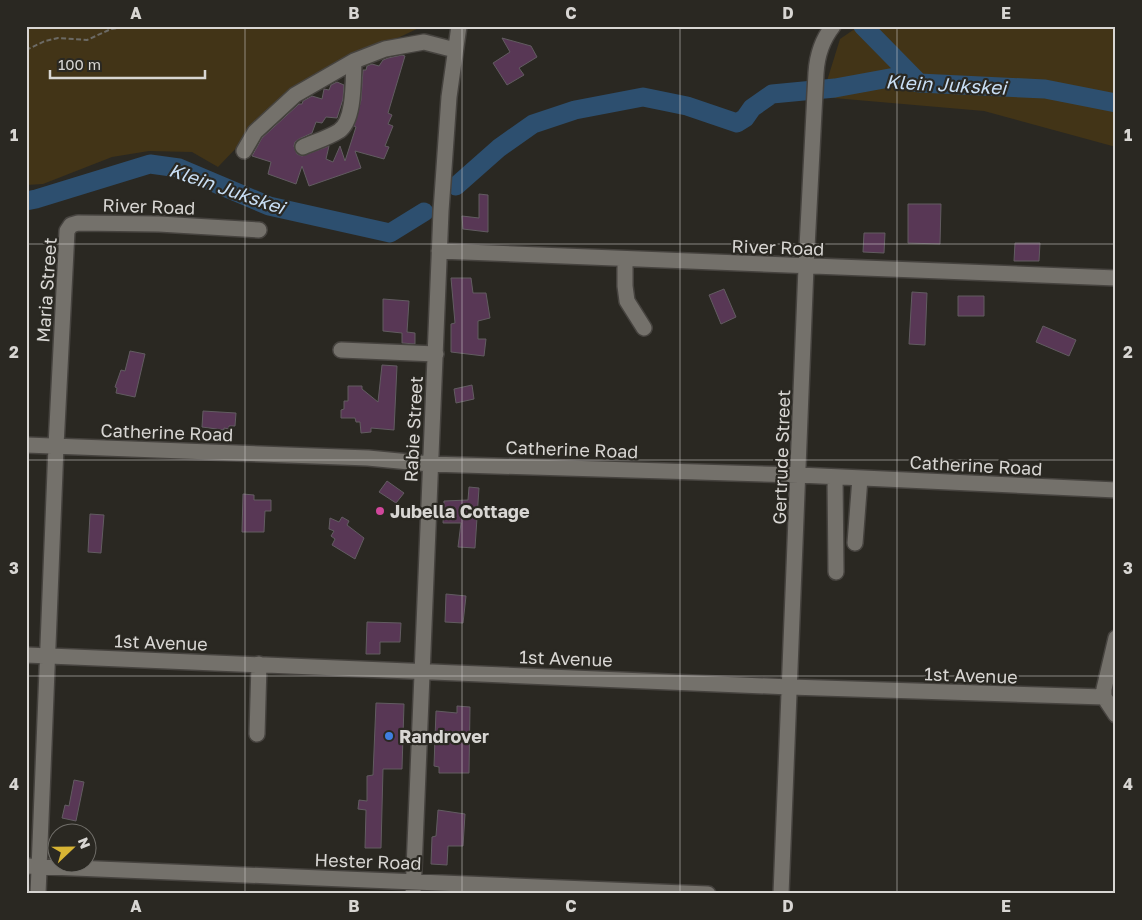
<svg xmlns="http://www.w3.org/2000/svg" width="1142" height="920" font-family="'Golos Text',sans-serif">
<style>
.green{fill:#423417}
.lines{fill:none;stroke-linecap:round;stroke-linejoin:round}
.river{stroke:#2d4f6f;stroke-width:19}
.building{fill:#583755;stroke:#625c61}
.minor-casing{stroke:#46433f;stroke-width:18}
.path{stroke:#6c6a65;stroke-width:2;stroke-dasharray:5 2.5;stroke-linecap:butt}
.minor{stroke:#74716b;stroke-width:15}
.grid{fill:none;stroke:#d8d6d3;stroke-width:1;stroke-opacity:0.55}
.hotel-dot{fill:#d1479c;stroke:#2a2822;stroke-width:2}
.shop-dot{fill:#3f7fe0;stroke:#2a2822;stroke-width:2}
.labels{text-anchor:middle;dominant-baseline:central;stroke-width:4.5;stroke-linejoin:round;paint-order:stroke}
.street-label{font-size:18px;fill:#d8d6d3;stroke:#2a2822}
.poi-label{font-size:18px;font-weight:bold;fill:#d8d6d3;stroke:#2a2822;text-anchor:start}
.water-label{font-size:19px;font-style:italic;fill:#c8def4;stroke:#2a2822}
.neatline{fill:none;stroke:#d8d6d3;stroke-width:2}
.grid-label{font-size:16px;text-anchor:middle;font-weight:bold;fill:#d8d6d3}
</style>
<rect width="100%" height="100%" fill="#2a2822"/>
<!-- green -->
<path class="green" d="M26,26h397l-82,39 -54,30 -69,72 -26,-15 -43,-1 -37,6 -69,27 -17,1z
M859,26h257v121l-132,-36 -162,-14 18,-58z"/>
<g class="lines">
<!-- river -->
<path class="river" d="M863,26l56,57
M456,186l43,-38 34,-24 42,-14 68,-13 44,9 50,17 8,-5 7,-10 20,-14 63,-6 60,-11 24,6 126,6 71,14
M26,201l10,-2 114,-35 29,4 90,38 121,27 34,-21"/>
</g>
<!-- building -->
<path class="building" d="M502,38l29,8 6,11 -18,11 5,7 -17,10 -14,-22 17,-11z
M402,55l3,1 -17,57 4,2 -4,9 5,2 -8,20 4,1 -5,12 -29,-8 6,17 -52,18 -7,-20 -6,18 -28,-10 3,-12 -19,-6 10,-18 37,-34h3l1,-3 9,-5 10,3 2,-10 5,1 2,-5 6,-3 7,3 -1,14 -6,19 -11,-1 -4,6 -6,-1 -4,11 -13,6 -4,3 -1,4 3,8 5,2 27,-10 -3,13 7,3 7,-16 5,15 11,-34 -2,-1 7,-26 2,-30h3l1,-4 5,-2 7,2 4,-6 5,-2z
M479,194l9,1v37l-25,-3 -1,-13 17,2z
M908,204h33l-1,40 -32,-1z
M864,233h21l-1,20 -21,-1z
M1015,243h25l-1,18h-25z
M451,278h20l2,15h13l4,25 -12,3v18h8l-2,17 -33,-4v-28l4,-1z
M724,289l12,28 -15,7 -12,-29z
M912,292l15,1 -2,52 -16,-1z
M958,296h26v20h-26z
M383,299l26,2 -2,31 8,1v11l-13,-1v-10l-19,-2z
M1043,326l33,14 -7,16 -33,-14z
M130,351l15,3 -10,43 -19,-4 1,-5 -2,-1 6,-17 4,1z
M382,365l15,1 -3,64 -23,-2v4l-10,1 -1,-11h-4l-1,-4h-14v-8l3,-1v-8h4v-15h14v3l16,13z
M472,385l2,14 -18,4 -2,-14z
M203,411l33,2 -1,13h-6v3l-5,-1v2l-22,-3z
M387,481l17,12 -8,10 -17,-11z
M469,487l10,1 -4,60 -17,-1 3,-24h-18l1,-22 24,-1z
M243,494l11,1v5h17v11h-6l-1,21h-22z
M90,514l14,1 -3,38 -13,-1z
M342,517l7,4 -2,4 17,13 -9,21 -23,-14 3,-6 -4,-3 3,-5 -5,-2 1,-11 9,4z
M446,594l20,2 -3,27 -18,-1z
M367,622l34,1 -1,19h-20v12h-14z
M376,703l28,1 -2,65h-19l-2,79h-16l1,-38 -8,-1 1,-9 8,1v-25l6,-1z
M457,706l13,1 -1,66h-30v-6l-5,-1 2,-55 21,2z
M74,780l10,2 -8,39 -14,-3 3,-13 4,1z
M438,810l27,4 -2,32h-15l-1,19 -16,-1 1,-27 4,-1z"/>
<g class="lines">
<!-- minor casing -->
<g class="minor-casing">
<path id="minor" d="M303,147c11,-5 25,-9 36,-16 16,-11 14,-52 15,-70
M244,151l11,-19 40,-37 59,-34 31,-12 39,-7 31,8
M439,251l677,27
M625,259v27l2,15 17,27
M341,350l95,4
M26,445l342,13 62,6 369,11 317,15
M835,477l1,95
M855,543l5,-65
M1116,638l-12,51v8l12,18
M26,655l764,32 314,10
M257,734l2,-70
M26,866l682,28
M38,894l18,-448 11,-215 4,-6 7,-2 81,1 100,6
M413,894l28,-683 8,-114 10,-71
M781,894l25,-627 10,-194c1,-18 6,-33 17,-47"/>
</g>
<!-- path -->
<path class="path" d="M26,50l19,-9 13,-3 29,2 24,-11 21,-3"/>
<!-- minor -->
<use href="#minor" class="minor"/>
</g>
<!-- grid -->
<path class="grid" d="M245,26v868M462,26v868M680,26v868M897,26v868M26,244h1090M26,460h1090M26,676h1090"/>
<!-- markers -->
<circle class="hotel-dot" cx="380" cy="511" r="5"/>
<circle class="shop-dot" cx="389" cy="736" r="5"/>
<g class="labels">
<!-- street labels -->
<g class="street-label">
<text transform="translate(149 206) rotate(2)">River Road</text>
<text transform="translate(778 247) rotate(2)">River Road</text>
<text transform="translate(46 290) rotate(-86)">Maria Street</text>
<text transform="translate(413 429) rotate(-87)">Rabie Street</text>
<text transform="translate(167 432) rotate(2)">Catherine Road</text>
<text transform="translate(572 449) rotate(2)">Catherine Road</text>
<text transform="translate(781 457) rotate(-88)">Gertrude Street</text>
<text transform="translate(976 465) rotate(3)">Catherine Road</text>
<text transform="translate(161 642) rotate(2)">1st Avenue</text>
<text transform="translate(566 658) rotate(2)">1st Avenue</text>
<text transform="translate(971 675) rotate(2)">1st Avenue</text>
<text transform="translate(368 861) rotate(2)">Hester Road</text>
</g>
<!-- poi labels -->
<g class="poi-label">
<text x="390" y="511">Jubella Cottage</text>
<text x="399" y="736">Randrover</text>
</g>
<!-- water labels -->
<g class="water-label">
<text transform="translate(946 84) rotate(3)">Klein Jukskei</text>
<text transform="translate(227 188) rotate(19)">Klein Jukskei</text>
</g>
</g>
<!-- border -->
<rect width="1142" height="920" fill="none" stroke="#2a2822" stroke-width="55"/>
<!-- north arrow -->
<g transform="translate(72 848) rotate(68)"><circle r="24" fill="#2a2822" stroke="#706e69"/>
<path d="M0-4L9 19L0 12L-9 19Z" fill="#d7b434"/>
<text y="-8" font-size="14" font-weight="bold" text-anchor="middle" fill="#d8d6d3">N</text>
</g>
<!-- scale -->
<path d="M50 70v8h155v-8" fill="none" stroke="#d8d6d3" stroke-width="2.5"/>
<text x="58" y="70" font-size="15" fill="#d8d6d3" stroke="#2a2822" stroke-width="4" paint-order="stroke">100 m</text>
<rect x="28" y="28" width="1086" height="864" class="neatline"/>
<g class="grid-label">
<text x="136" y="19">A</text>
<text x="354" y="19">B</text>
<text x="571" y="19">C</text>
<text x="788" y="19">D</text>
<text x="1006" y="19">E</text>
<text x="14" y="141">1</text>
<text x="1128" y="141">1</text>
<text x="14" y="358">2</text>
<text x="1128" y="358">2</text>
<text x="14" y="574">3</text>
<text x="1128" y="574">3</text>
<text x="14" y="790">4</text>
<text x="1128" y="790">4</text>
<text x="136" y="912">A</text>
<text x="354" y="912">B</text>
<text x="571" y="912">C</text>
<text x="788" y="912">D</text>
<text x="1006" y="912">E</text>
</g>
</svg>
